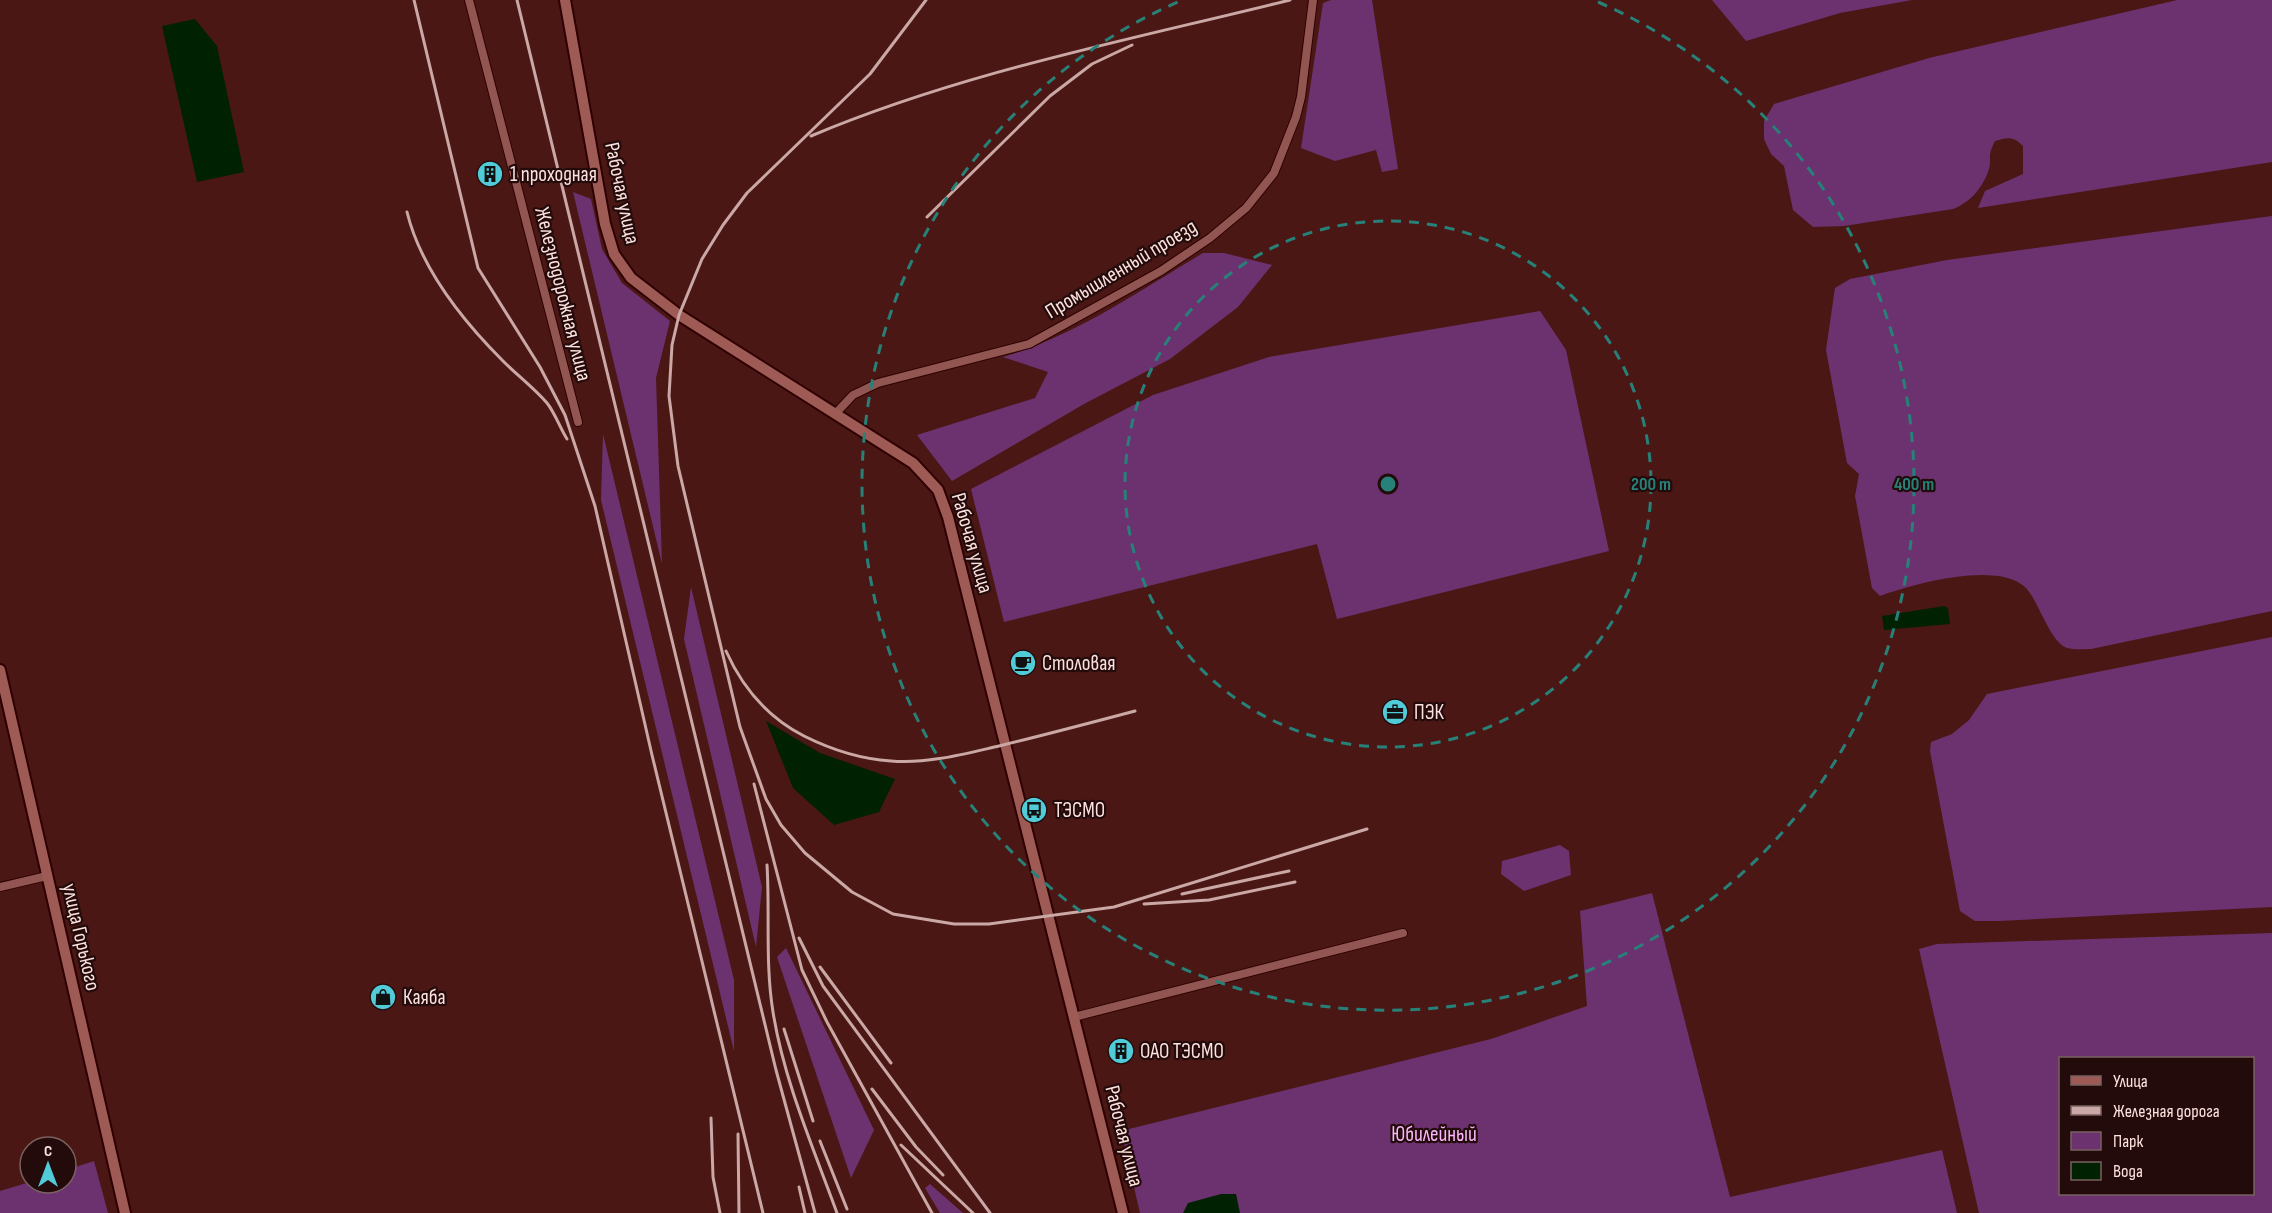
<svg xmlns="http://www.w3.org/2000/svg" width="2272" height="1213" font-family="'Sofia Sans Condensed',sans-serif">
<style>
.green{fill:#6c326f;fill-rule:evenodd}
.water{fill:#002203}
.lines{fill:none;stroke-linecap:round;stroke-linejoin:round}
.street-casing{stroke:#2e0001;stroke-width:10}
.secondary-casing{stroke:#2e0001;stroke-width:14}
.street{stroke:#915651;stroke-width:8}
.secondary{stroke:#9e5a55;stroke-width:10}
.rail{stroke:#caa8a5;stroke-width:3}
.ring{fill:none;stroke:#278179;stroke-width:3;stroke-dasharray:10 8}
.labels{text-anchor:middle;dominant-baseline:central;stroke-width:4.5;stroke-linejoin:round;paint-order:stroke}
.poi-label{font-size:21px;fill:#fde1de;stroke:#220b0a;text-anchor:start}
.street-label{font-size:21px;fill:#fde1de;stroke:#220b0a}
.park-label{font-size:21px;fill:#fab6fc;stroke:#220b0a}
.centre{fill:#278179;stroke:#220b0a;stroke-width:3}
.ring-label{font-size:18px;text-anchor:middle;font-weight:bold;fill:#278179;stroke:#220b0a;stroke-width:4.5;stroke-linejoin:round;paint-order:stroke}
</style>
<rect width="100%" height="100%" fill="#4b1715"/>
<!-- green -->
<path class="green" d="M1331,0h41l26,169 -16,3 -6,-22 -41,11 -34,-13 22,-145z
M1712,0h200l-72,13 -94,28z
M2177,0h95v162l-294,46 7,-17 38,-17v-28c-9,-10 -16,-9 -28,-5 -9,17 -2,17 -7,31 -6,17 -19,31 -35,37l-109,17 -31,1 -20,-17 -9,-44 -13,-12 -7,-15v-18l10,-17 155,-46z
M573,192l18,7 11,50 20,34 48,38 -14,57 6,186z
M2272,216v395l-181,38c-7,0 -17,1 -24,-1 -17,-6 -28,-46 -41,-60 -27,-28 -114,-4 -146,8l-8,-8 -17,-92 4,-22 -12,-11 -21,-113 9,-62 15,-9 97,-19z
M1203,253h21l48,12 -34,42 -68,52 -86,45 -132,77 -35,-46 118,-37 13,-26 -45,-15c72,-21 136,-66 200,-104z
M1540,311l26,39 43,201 -272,68 -20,-75 -313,78 -33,-133 182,-94 116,-38z
M603,434l131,546v71l-133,-551z
M691,587l71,300 -6,60 -72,-308z
M2272,637v270l-272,14h-25l-15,-10 -30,-160 1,-9 21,-8 17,-14 18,-26z
M1560,845l9,6 2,24 -47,16 -23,-17 1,-13z
M1652,893l78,304 212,-47 15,63h-817l-19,-82 370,-92 96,-33 -7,-95z
M2272,933v280h-293l-60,-264 18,-5zM2060,1058h192v136h-192z
M786,948l88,182 -23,48 -74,-221z
M94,1161l14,52h-108v-22l30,-9 36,1v-13z
M930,1184l33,29h-23l-15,-25z"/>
<!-- water -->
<path class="water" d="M195,19l22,27 27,126 -47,10 -35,-156z
M1944,606l4,2 2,16 -66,6 -2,-14z
M766,721l54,32 75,26 -16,33 -45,13 -41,-37z
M1221,1194h15l4,19h-57l5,-10z"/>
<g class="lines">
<!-- street casing -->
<g class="street-casing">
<path id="street" d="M469,0l109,422
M836,413l17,-18 25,-12 151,-39 132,-73 49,-33 36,-30 28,-35 22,-56 5,-20 12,-97
M0,887l47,-11
M1074,1017l329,-84"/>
</g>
<!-- secondary casing -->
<g class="secondary-casing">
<path id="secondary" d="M565,0l40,224 9,30 17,24 48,37 234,148 25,27 10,27 175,696
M0,670l125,543"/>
</g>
<!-- street -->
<use href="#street" class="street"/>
<!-- secondary -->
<use href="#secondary" class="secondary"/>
<!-- rail -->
<path class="rail" d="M414,0l64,268 62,99 25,48 30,91 57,249 111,458
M517,0l259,1070 39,143
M926,0l-56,74 -123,119 -24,32 -21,34 -23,56 -7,30 -3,51 9,70 62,261 26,72 15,26 24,28 47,39 41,22 61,10h35l125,-17 253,-78
M811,136c152,-64 318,-96 479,-136
M407,212c14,57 55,108 96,149 14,14 31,27 44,42 8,10 13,25 20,36
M927,217l123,-121 42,-32 40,-19
M726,651c17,38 41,66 78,85 28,14 56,23 87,25 36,3 73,-7 108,-15 45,-11 91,-23 136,-35
M754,784l48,186 25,52 105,191
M767,865c3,48 -2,98 6,147 11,69 40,135 64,201
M1182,894l107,-23
M1144,904l65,-4 86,-18
M799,938l24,48 167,227
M820,967l71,96
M784,1029l29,92
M872,1089l44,58 27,28
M711,1118l2,59 7,36
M738,1134l1,79
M820,1141l27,68
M901,1145l72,68
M799,1187l6,26"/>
</g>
<!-- distance rings -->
<g class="ring">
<circle cx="1388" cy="484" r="263"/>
<path d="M1598 2A526 526 0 1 1 1178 2"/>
</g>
<!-- icons -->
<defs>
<g id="building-disc" transform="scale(1.35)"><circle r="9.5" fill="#52cbd9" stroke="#220b0a"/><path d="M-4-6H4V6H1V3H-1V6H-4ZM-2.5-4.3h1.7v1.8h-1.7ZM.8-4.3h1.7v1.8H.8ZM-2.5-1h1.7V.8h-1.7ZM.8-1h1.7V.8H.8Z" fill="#111"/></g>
<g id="cafe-disc" transform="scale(1.35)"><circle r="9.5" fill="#52cbd9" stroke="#220b0a"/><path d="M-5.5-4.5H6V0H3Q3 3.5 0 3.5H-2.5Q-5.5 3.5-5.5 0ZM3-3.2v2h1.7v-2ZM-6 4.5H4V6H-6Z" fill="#111"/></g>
<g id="office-disc" transform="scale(1.35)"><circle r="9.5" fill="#52cbd9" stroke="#220b0a"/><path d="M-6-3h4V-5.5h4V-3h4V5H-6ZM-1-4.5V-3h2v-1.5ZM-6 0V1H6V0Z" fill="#111"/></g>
<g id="bus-disc" transform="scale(1.35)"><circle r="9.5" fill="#52cbd9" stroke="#220b0a"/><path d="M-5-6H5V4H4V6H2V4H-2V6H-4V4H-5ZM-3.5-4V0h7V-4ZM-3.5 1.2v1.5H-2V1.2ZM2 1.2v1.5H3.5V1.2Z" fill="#111"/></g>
<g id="shop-disc" transform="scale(1.35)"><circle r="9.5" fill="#52cbd9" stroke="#220b0a"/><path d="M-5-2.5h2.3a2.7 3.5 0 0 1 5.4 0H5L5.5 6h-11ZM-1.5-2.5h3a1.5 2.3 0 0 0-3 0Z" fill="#111"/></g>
</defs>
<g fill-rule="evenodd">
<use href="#building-disc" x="490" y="174"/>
<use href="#cafe-disc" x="1023" y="663"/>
<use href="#office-disc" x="1395" y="712"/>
<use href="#bus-disc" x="1034" y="810"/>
<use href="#shop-disc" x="383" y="997"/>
<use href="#building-disc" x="1121" y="1051"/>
</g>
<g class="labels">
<!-- poi labels -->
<g class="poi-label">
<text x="510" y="174">1 проходная</text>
<text x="1042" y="663">Столовая</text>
<text x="1414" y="712">ПЭК</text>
<text x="1054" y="810">ТЭСМО</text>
<text x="403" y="997">Каяба</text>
<text x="1140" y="1051">ОАО ТЭСМО</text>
</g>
<!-- street labels -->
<g class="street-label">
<text transform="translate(622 193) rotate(78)">Рабочая улица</text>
<text transform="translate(1121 269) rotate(-31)">Промышленный проезд</text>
<text transform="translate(563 294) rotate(76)">Железнодорожная улица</text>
<text transform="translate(972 543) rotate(74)">Рабочая улица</text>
<text transform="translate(81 937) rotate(77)">улица Горького</text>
<text transform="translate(1124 1136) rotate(76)">Рабочая улица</text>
</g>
<!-- park labels -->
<g class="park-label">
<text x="1434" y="1134">Юбилейный</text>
</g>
</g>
<circle cx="1388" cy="484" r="9" class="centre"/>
<g class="ring-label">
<text x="1651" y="490">200 m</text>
<text x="1914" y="490">400 m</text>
</g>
<!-- legend -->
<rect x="2059" y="1057" width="195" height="138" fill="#220b0a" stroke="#7a615f" stroke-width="1.5"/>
<rect x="2071" y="1076" width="30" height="9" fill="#9e5a55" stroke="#7a615f" stroke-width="1.5"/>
<text x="2113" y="1087" font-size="18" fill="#fde1de">Улица</text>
<rect x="2071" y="1106" width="30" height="9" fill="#caa8a5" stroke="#7a615f" stroke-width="1.5"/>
<text x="2113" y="1117" font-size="18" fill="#fde1de">Железная дорога</text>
<rect x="2071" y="1132" width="30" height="18" fill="#6c326f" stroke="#7a615f" stroke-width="1.5"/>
<text x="2113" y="1147" font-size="18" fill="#fde1de">Парк</text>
<rect x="2071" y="1162" width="30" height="18" fill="#002203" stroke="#7a615f" stroke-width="1.5"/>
<text x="2113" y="1177" font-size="18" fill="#fde1de">Вода</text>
<!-- north arrow -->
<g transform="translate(48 1165)"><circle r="28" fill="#220b0a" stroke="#7a615f" stroke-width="1.5"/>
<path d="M0-4.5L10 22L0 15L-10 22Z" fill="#52cbd9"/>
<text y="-9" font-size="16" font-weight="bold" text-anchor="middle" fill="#fde1de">С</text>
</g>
</svg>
